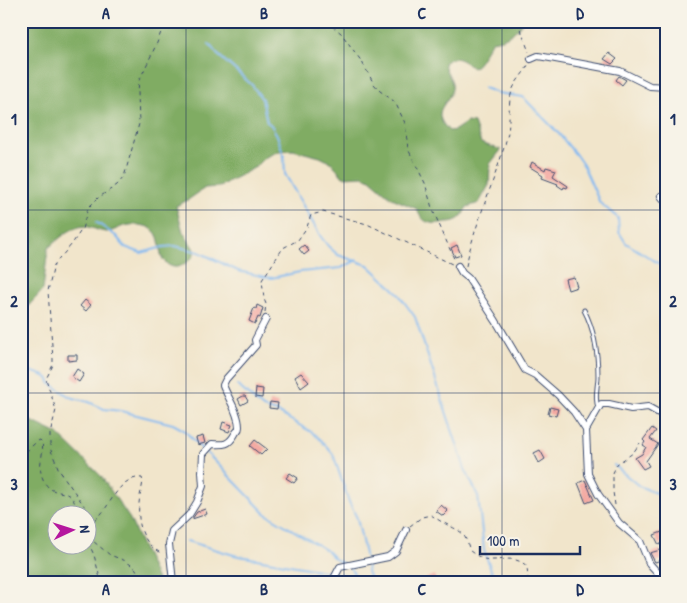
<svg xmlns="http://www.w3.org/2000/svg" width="687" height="603" font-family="'Patrick Hand',sans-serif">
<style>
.forest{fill:#80ac64;stroke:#4e6e61;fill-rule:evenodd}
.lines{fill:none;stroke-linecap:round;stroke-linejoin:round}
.stream{stroke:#81b9f1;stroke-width:2}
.building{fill:#f4a8a1}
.service-casing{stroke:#3b4a6e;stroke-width:5}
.minor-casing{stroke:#3b4a6e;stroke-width:8}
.path{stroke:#3b4a6e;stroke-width:1;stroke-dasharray:4 4;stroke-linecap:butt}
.service{stroke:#fff;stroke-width:3}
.minor{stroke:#fff;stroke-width:6}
.grid{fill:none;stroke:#1b2f5e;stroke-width:1;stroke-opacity:0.55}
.neatline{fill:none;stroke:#1b2f5e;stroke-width:2}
.grid-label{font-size:16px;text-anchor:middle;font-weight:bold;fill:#1b2f5e}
</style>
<rect width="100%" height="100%" fill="#f7f3e8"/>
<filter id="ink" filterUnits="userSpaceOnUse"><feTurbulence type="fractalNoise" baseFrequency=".02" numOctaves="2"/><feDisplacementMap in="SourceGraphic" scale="10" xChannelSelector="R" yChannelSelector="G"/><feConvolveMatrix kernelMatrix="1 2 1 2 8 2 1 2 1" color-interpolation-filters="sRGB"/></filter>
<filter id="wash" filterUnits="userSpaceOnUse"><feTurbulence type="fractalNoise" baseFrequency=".0096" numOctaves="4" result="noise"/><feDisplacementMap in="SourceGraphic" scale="20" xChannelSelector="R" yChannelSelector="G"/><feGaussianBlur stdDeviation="1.12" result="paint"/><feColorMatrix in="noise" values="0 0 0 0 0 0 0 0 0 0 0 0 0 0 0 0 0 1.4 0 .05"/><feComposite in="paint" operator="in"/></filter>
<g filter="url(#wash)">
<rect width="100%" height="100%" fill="#f1e5cb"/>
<!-- forest -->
<path class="forest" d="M21,21h502c-10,14 -14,17 -31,20 -7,9 -10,21 -19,27 -10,-7 -18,-15 -29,-5 1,9 10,17 8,26 -4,17 -23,21 -3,42l6,-1 12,-8 7,1 7,20 20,7 -11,14 -1,21 -10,18 -12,4c-2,3 -4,8 -6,10 -4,4 -10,5 -15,5 -14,3 -24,2 -29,-13l-25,-11 -22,-19 -7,-3 -20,1 -11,-14 -12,-6 -27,-7 -14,1 -15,7 -10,10 -36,19 -13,1 -17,12 -12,6 7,26 11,17v7c-8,7 -16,16 -27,8 -11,-8 -3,-25 -14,-34 -6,-6 -22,-6 -29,-4 -6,2 -12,6 -18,6 -11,-1 -18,-9 -30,-4 -10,3 -20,14 -28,20l-5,42 -22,24z
M29,420l29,14 43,42 29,43 28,63h-137v-161zM58,516h30v30h-30z"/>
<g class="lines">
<!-- stream -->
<path class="stream" d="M209,44l8,10 35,31 10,14 5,23 4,3 6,10 7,21 1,18 36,63 7,9 10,9 30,10 29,27 18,25 50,152 13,27 6,54 11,32
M484,88l14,5 25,4 36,37 17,21 7,10 17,38 18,15 1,14 7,11 40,25
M96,222l20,14 9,11 16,6 22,-6 12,-1 24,6 39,19 33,7 29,-6 41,-4 16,-8
M21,368l21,7 6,3 3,6 19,13 19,5 15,7 17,2 52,13 11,6 19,20
M237,385l26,23 14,4 36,21 8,7 12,14 16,48 8,16 9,41
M207,453l59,61 60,36 9,9 9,5
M614,465l25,21 17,7 10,7
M187,541l47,14 101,18
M368,564l-1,8 5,10
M350,568l10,14
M340,574l17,3"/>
</g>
<g id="blocks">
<!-- building -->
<path class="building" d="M609,53l8,6 -5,5 -8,-5z
M619,76l7,4 -4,5 -6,-5z
M532,162l13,8 1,-3 10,3 -3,6 15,10 -1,2 -3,-1 -1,2 -6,-4 1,-1 -16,-6 1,-3 -13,-8z
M304,245l5,6 -5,4 -5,-6z
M457,245l4,10 -6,2 -4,-9z
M574,277l3,10 -9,3 -3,-11z
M85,300l6,5 -5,6 -6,-5z
M257,305l6,3 -3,10 -2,-1 -3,7 -6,-3 5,-13 2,1z
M68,355h9v5l-9,1z
M77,369l7,5 -5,8 -7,-5z
M301,373l8,9 -8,6 -6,-11z
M256,388l7,1 -1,9 -7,-1z
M243,396h2l3,5 -7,4 -3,-6z
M270,402l8,1 -1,6 -8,-1z
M550,407l8,2 -2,7 -8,-2z
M223,422l9,3 -3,7 -8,-3z
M652,428l4,3 -6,8 8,5 -12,17 3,5 -6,3 -8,-11 7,-4 4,-7 -3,-2 2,-3 -2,-2z
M203,436l2,7 -7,2 -2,-7z
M255,440l12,9 -6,6 -11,-9z
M540,450l5,9 -6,4 -5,-10z
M290,473l8,5 -4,5 -8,-5z
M585,480l9,20 -8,3 -8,-20z
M441,505l7,6 -5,5 -7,-5z
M205,509l2,5 -15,5 5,-7z
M662,532l4,9 -7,4 -5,-10z
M660,550l2,10 -7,2 -5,-9z
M434,575l2,7h-17z"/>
</g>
</g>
<g filter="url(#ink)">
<use href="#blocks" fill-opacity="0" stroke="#3b4a6e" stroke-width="1"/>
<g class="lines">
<!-- service casing -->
<g class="service-casing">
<path id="service" d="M584,310c10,19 14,44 14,66 0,10 -4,21 0,31"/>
</g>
<!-- minor casing -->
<g class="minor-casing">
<path id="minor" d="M531,59l7,-3 12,2 70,13 30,15 16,1
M661,196l5,6
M458,266l4,7 6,5 28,43 29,49 10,5 23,20 16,17 12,18 2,44 10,20 21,29 21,18 9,22 17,19
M586,430l15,-26h8l22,5 17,-2 18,10
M173,582l-4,-38 3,-13 17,-16 8,-13 6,-16 -1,-14 1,-18 9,-10c12,1 17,1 23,-10 2,-4 4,-3 4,-7 0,-14 -11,-29 -16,-42l3,-6 30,-34 -1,-5 11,-21
M332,582l8,-15 48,-10 8,-6 10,-21"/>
</g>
<!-- path -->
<path class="path" d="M326,21l15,12 21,29 12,22 6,7 15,11 10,21 3,26 17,34 7,25 23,53
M520,21l2,12 7,19
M466,266c9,-44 29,-85 41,-129 4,-15 0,-31 5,-46 4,-11 12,-17 16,-26
M265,312l1,-8 -2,-5 -2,-19 21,-32 15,-8 9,-13 4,-12 12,-3 44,12 85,40
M21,458c3,-4 15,-17 19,-18l2,2c3,15 -7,24 3,41 10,17 30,-1 32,33
M615,505l-2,-13v-19l4,-9 16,-11 7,-10
M85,516v-9l-26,-37 -9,-22v-14l6,-24 -10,-31 7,-14v-6l-5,-68 6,-26 18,-21 10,-15 6,-21 10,-10 19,-13 7,-8 15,-53 -1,-33 1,-10 18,-38 8,-22
M88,524c22,-8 27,-49 54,-46 2,5 -1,12 -2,18 -4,23 0,48 23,58
M410,526l12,-9 9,-2c5,3 10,7 15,9 17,9 18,7 24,27 4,3 9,6 14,8 17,4 27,-6 43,7l1,14 2,2
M88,537l22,18 16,6 10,8 3,7 11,6
M88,542l6,13 7,27"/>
<!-- service -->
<use href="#service" class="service"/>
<!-- minor -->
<use href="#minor" class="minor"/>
</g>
</g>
<!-- grid -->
<path class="grid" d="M186,21v561M344,21v561M502,21v561M21,210h645M21,393h645"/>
<!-- margin -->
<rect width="687" height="603" fill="none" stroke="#f7f3e8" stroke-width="55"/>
<!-- north arrow -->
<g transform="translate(72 530) rotate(86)"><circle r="24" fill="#f7f3e8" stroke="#9fa5b1"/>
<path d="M0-4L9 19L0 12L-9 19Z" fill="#b5179e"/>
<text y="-8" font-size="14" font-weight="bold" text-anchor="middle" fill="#1b2f5e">N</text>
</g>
<!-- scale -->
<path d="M480 546v8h100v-8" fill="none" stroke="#1b2f5e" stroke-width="2.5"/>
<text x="487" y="546" font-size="15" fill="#1b2f5e" stroke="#f7f3e8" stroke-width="4" paint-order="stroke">100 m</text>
<rect x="28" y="28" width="632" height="548" class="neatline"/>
<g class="grid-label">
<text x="106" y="19">A</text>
<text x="264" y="19">B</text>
<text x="422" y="19">C</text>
<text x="580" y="19">D</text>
<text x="14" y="125">1</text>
<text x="673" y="125">1</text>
<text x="14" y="307">2</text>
<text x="673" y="307">2</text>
<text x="14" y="490">3</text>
<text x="673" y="490">3</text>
<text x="106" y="595">A</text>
<text x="264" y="595">B</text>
<text x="422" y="595">C</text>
<text x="580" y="595">D</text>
</g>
</svg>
